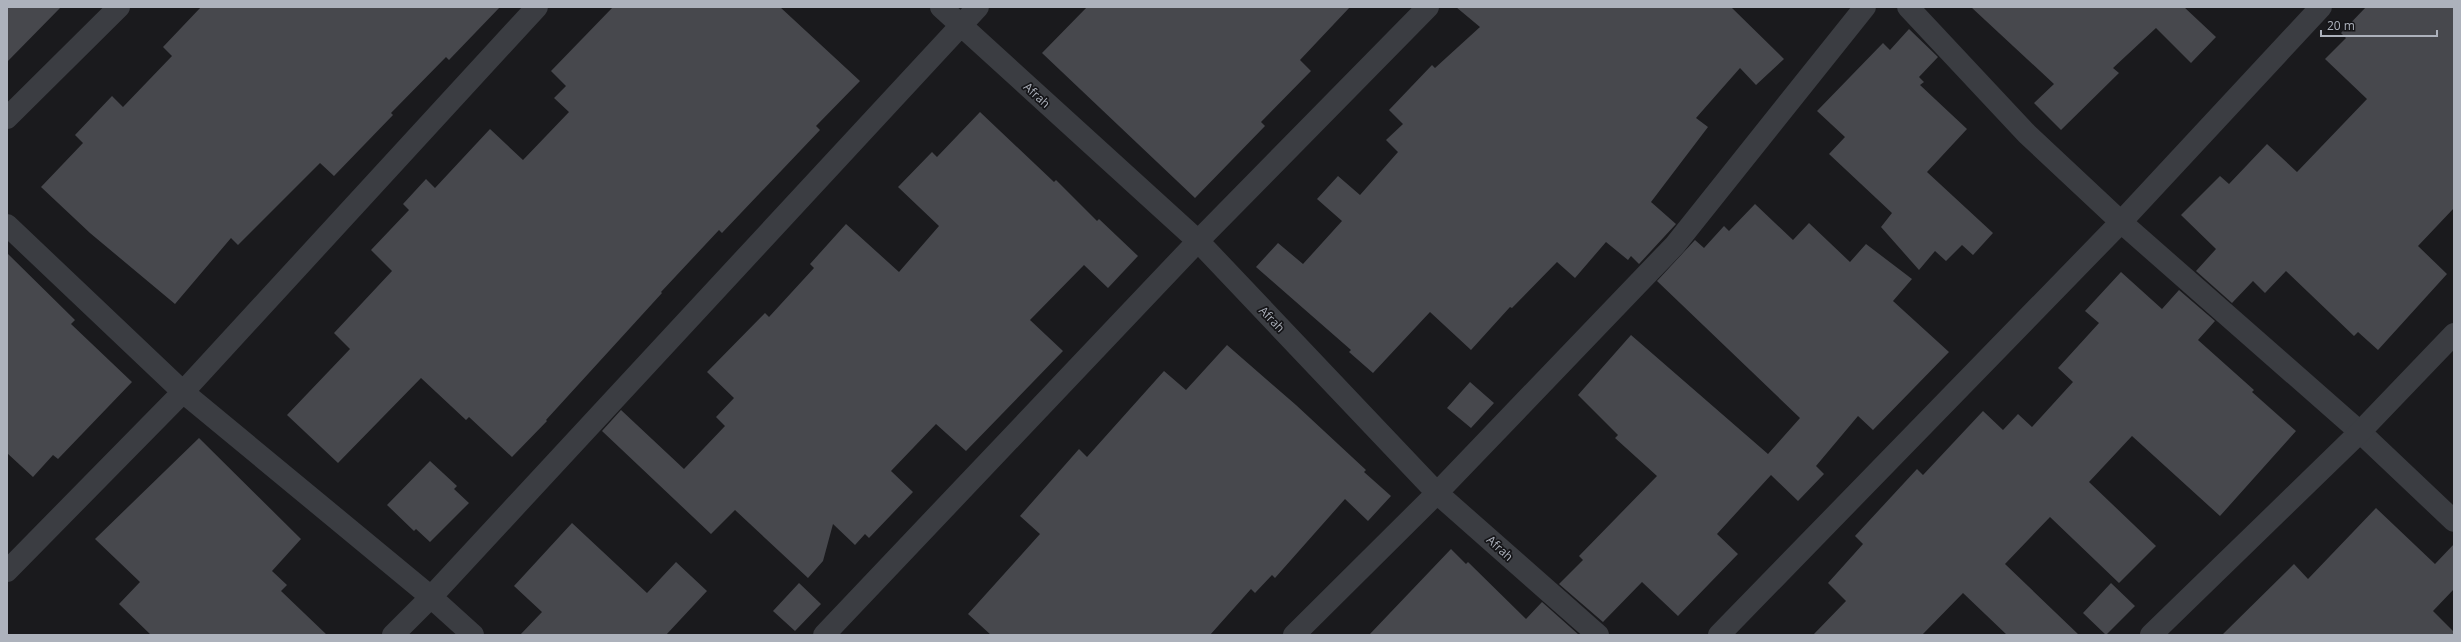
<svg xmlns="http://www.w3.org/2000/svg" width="2461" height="642" font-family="'Open Sans',sans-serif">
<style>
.building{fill:#47484d}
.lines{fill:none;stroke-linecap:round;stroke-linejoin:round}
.minor{stroke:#3b3d42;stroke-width:22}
.tertiary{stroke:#3b3d42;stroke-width:22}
.labels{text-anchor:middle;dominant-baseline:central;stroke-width:3.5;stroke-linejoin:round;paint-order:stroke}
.street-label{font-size:12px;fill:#adb2bc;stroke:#151518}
</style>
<rect width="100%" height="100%" fill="#1a1a1d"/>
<!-- building -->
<path class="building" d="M7,7h54l-54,55z
M201,7h299l-51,53 -3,-3 -55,56 2,2 -59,61 -14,-13 -82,82 -7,-7 -56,66 -85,-71 -49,-46 42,-44 -8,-8 37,-39 11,11 49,-51 -9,-9z
M613,7h167l80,74 -44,45 4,4 -98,103 -3,-3 -58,62 1,1 -116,127 1,1 -35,36 -43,-40 -3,3 -45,-42 -83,85 -51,-48 63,-66 -16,-16 58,-62 -21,-21 38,-40 -6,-6 23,-25 9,9 55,-59 33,31 46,-48 -15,-14 12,-12 -15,-15z
M1087,7h263l-50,53 11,11 -50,51 4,4 -70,72 -153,-145z
M1456,7h275l53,52 -28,26 -16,-17 -44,50 12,9 -57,75 25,22 -37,40 -8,-8 -3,4 -22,-18 -31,36 -18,-16 -45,46 -2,-1 -39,43 -41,-38 -57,61 -24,-21 2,-2 -95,-83 22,-24 25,21 39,-43 -25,-22 21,-23 22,19 38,-43 -12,-12 17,-16 -14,-14 43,-45 3,3 45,-41z
M1971,7h213l32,30 -25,26 -35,-35 -43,40 6,5 -58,57 -27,-27 20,-19z
M2366,7h88v201l-36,38 29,28 -69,76 -20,-18 -4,4 -68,-65 -21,22 -12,-12 -21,22 -36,-32 20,-22 -35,-34 39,-39 9,8 38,-40 30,28 70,-73 -42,-40 21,-21 -5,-5z
M1909,29l29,28 -19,20 5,5 -4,3 47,44 -40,43 66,61 -20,22 -11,-10 -16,16 -11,-10 -16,19 -38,-43 11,-14 -63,-59 16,-17 -28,-26 66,-68 7,7z
M980,112l74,70 2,-2 41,41 2,-2 39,37 -30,32 -24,-23 -54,55 33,31 -97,100 -30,-27 -45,47 22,21 -44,46 -4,-4 -10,11 -22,-21 -10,37 -15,17 -73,-68 -24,24 -109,-103 19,-21 63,59 41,-43 -9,-9 18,-19 -27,-26 58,-59 4,4 45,-49 -4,-4 36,-40 53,48 40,-46 -41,-39 34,-35 5,5z
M1755,204l38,36 16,-17 41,39 16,-18 46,35 -19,22 56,51 -76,78 -15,-14 -42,50 8,8 -26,27 -27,-26 -54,59 21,20 -60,62 -36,-34 -39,40 -44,-38 24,-24 -4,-4 78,-80 -42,-38 3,-3 -40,-40 53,-60 137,119 32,-36 -143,-137 38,-41 9,8 20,-22 5,5z
M7,253l68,67 -4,4 61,58 -74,77 -5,-4 -20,22 -26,-24z
M2121,272l41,37 17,-19 36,31 -17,19 56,50 -2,2 44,39 -76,85 -88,-80 -43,46 67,64 -37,37 -69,-66 -45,47 74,71h-72l-44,-42 -41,42h-109l33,-34 -18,-18 35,-39 -8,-8 62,-67 6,6 60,-64 20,19 15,-16 14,13 41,-45 -15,-14 41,-45 -14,-12z
M1227,345l69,60 70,65 -2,2 27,24 -23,25 -23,-22 -70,79 -3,-3 -17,18 -4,-4 -41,46h-219l-23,-21 72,-80 -20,-18 59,-67 8,8 77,-86 22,19z
M1470,382l24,21 -23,25 -24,-20z
M199,438l102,101 -29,32 15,14 -6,6 46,44h-176l-32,-31 21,-22 -45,-43z
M430,461l27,25 -3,3 15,14 -39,39 -14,-13 -2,2 -27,-26z
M2376,508l59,56 19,-20v45l-21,22 21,21v3h-232l72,-71 14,15z
M572,523l75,70 29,-31 31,29 -41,44h-146l22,-23 -28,-26z
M1451,549l15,15 2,-2 58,57 16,-17 37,33h-210z
M799,583l22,21 -26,27 -22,-20z
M2111,583l24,23 -29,29 -23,-22z"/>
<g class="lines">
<!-- minor -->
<path class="minor" d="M941,7l257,234 239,252 161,142
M1908,7l119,127 94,88 239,210 94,89
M7,118l112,-111
M7,225l176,167 248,205 42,38
M7,571l176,-179 354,-385
M393,635l38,-38 547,-590
M824,635l374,-394 230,-234
M1294,635l143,-142 238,-248 190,-238
M1719,635l402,-413 200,-215"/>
<!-- tertiary -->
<path class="tertiary" d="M2151,635l209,-203 94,-98"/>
</g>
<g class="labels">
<!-- street labels -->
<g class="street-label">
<text transform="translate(1037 95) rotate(42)">Afrah</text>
<text transform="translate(1272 319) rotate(46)">Afrah</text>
<text transform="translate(1500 548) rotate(42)">Afrah</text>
</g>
</g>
<!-- border -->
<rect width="2461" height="642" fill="none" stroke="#adb2bc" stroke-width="16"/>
<!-- scale -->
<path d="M2321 30v6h116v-6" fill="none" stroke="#adb2bc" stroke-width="2"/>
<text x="2327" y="30" font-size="12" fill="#adb2bc" stroke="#151518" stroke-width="3" paint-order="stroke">20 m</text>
</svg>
